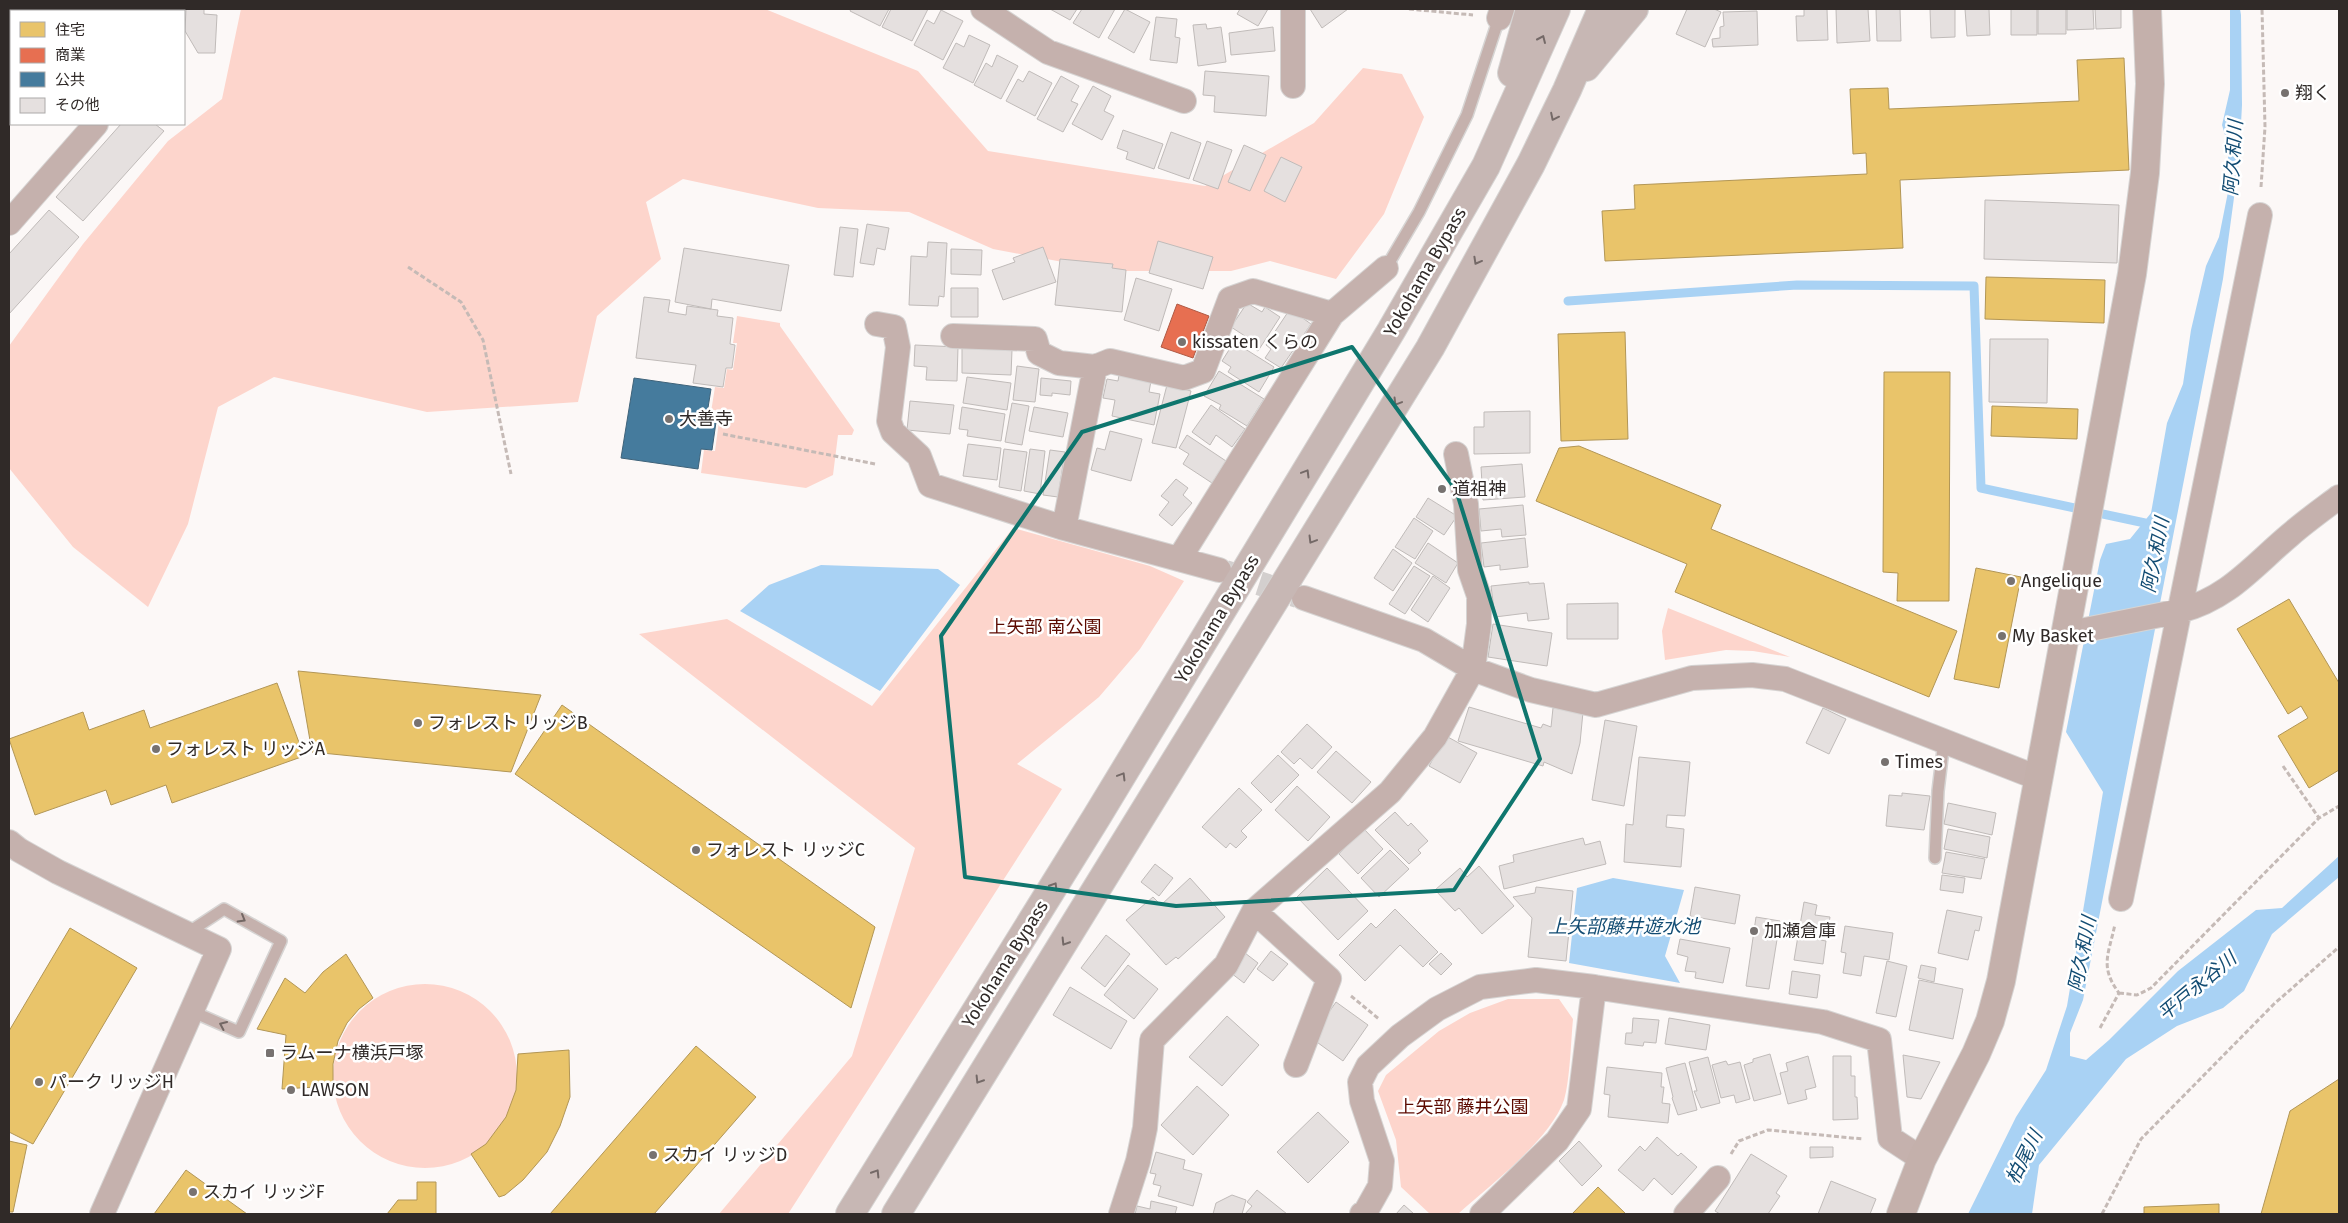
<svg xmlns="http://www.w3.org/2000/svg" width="2348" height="1223" font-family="'Fira Sans','Noto Sans JP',sans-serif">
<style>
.green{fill:#fdd5cc}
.water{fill:#a9d2f4}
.homes{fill:#e9c46a;stroke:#b29656}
.shops{fill:#e76f51;stroke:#b05a45}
.public{fill:#457b9d;stroke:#3f637a}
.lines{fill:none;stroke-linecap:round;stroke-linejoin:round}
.stream{stroke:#a9d2f4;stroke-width:9}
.building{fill:#e5e0df;stroke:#c0bbb9}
.street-tunnel{stroke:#d3cfce;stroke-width:24;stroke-dasharray:24 12;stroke-linecap:butt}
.lane-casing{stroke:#d6d4d3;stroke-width:14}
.street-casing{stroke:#d6d4d3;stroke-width:26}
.secondary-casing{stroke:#d6d4d3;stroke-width:30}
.highway-casing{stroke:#d6d4d3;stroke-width:30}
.path{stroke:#c5bab6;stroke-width:3;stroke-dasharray:5 2.5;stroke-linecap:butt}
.lane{stroke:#c5b1ad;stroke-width:11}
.street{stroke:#c5b1ad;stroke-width:24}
.secondary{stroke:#c4b0ab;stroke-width:28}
.highway{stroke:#c7b7b4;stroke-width:28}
.oneway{stroke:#746967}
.oneway2{stroke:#736764}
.marked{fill:none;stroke:#0f766e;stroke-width:4;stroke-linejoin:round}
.poi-dot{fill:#777270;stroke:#fff;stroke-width:2}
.labels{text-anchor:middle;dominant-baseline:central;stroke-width:5;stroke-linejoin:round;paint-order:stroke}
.poi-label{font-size:18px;fill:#302a28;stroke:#fff;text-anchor:start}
.street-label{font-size:18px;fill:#302a28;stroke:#fff}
.park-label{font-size:18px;fill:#5c0a00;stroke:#fff}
.water-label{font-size:19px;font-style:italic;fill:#124c73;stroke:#fff}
</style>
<rect width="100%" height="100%" fill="#fcf8f7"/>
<!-- green -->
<path class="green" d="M241,9h524l153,62 70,80 217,35 109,-63 49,-55 39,6 22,43 -40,97 -48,65 -66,-18 -39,10h-120l-118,-22 -84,-37 -91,-4 -135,-29 -37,23 15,57 -64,57 -19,86 -151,10 -153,-35 -56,30 -30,117 -40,83 -75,-60 -64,-79v-122l74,-102 85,-103 54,-42z
M737,316l43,7v3l74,104 -2,5h-14l-5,40 -27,13 -105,-15 3,-23 11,1 5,-37 -9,-2 4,-25 9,1 3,-19 6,1 4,-27h-4z
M1013,528l137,38 34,15 -44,68 -41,48 -82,67 45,25 -274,425h-69l133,-158 63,-208 -276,-214 88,-15 145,87z
M1668,608l122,49 -37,-6 -27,-1 -61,10 -3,-29z
M333 1076a92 92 0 1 1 184 0a92 92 0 1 1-184 0Z
M1508,999h51l14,20c-2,21 -3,62 -9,81 -14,40 -74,85 -106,114h-28l-29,-27 -5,-47 -18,-49 8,-16 53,-44 31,-18z"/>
<!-- water -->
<path class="water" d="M2230,9h10l1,6 1,90 -3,56 -16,118 -140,721 -13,33v23l16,4 23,-20 69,-69 78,-61 26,-2 57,-52v21l-67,57 -28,57 -21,17 -46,18 -51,33 -87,106 -7,49h-64l48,-97 30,-47 21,-64 36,-214 -37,-60 34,-172 6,-16 24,-5 21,-26 16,-90 16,-39 8,-54 15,-64 13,-29 9,-45v-47l-6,-20 8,-35z
M821,565l117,4 22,16 -80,106 -140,-80 29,-26z
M1613,878l71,12 -19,66 15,27 -111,-20 8,-75z"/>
<!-- homes -->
<path class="homes" d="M2124,58l5,112 -229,10 3,68 -298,13 -3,-50 33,-2 -1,-24 233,-11 -1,-21 -13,1 -3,-65 38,-1 1,21 190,-8 -2,-41z
M1986,277l119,3 -1,43 -119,-4z
M1625,332l3,107 -67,2 -3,-107z
M1884,372h66l-1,229h-52l1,-28 -15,-1z
M1992,406l86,3 -1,30 -86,-3z
M1579,446l142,59 -10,24 246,102 -28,66 -254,-105 12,-28 -151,-63 23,-53z
M1976,568l45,9 -22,111 -45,-9z
M2289,599l50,84v87l-30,18 -31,-52 30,-18 -7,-12 -13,8 -51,-85z
M298,671l243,24 -30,77 -199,-20z
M277,683l27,73 -132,47 -6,-18 -55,20 -5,-15 -71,25 -26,-76 74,-27 6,18 55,-20 6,18z
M562,705l313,222 -24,81 -336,-234z
M70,928l67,40 -104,176 -24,-12v-101z
M346,954l27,44 -14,11 -12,14 -9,18 -5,23v22l-51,3 4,-54 -29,-6 28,-51 20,15 18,-21z
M696,1046l60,51 -102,117h-104z
M569,1050l1,47 -10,29 -13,26 -24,28 -18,15 -6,2 -28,-43 15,-10 20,-27 10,-27 2,-36z
M2339,1079v135h-78l29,-103z
M9,1141l18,4 -14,67h-4z
M186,1170l61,44h-93z
M417,1182h19v32h-49l11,-14h19z
M1598,1187l28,27h-54z
M2219,1204v10h-75v-7z"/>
<!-- shops -->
<path class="shops" d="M1177,304l32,12 -16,42 -32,-11z"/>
<!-- public -->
<path class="public" d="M634,378l77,11 -4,25 10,1 -5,35 -11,-1 -3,20 -77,-11z"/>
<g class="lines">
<!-- stream -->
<path class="stream" d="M1568,301l229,-16 177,1 7,202 164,35"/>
</g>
<!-- building -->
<path class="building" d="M9,9h59l-3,2h-54v59l-2,2z
M186,9h18v5l13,1 -2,38h-17l-13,-22z
M851,9h38l-9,17 -30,-15z
M891,9h37l-16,32 -30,-14z
M1050,9h27l-7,11z
M1082,9h33l-16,29 -26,-15z
M1125,9l25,13 -16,31 -26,-15z
M1240,9h28l-10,17 -21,-12z
M1310,9h38l-26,19z
M1687,9h27l7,3 -16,35 -29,-13z
M1804,9h23l1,31 -31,1 -1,-25h8z
M1836,9h32l2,32 -33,2z
M1876,9h24l1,32h-24z
M1930,9h25v28l-24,1z
M1965,9h24l1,26 -23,1z
M2011,9h26v26h-26z
M2038,9h28v25h-28z
M2067,9h26l1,20 -27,1z
M2095,9h26v19l-25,1z
M941,10l22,11 -20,39 -29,-15 13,-25 7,4z
M1757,11l1,34 -45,2 -1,-8 8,-1v-11l4,-1 -1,-14z
M1156,17l21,2 -2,18 5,1 -3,25 -27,-3z
M1206,24l1,5 14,-2 5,35 -28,4 -5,-41z
M1273,27l2,24 -44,4 -2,-22z
M969,35l21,10 -17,38 -30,-15 13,-25 8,4z
M997,55l21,11 -17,33 -27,-14 12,-22 6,4z
M1029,71l23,12 -17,33 -29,-15 12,-22 5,3z
M1205,71l64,5 -3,40 -52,-4 1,-16 -12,-1z
M1061,76l18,10 -8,15 7,3 -15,28 -26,-13z
M1093,86l18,10 -7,15 10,5 -12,24 -30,-16z
M121,124h34l9,7 -81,90 -27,-24z
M1123,130l40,14 -9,25 -28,-10 2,-7 -11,-4z
M1171,132l30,11 -12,36 -31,-11z
M1207,141l25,9 -14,39 -25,-9z
M1244,145l22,10 -16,36 -22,-9z
M1281,157l21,10 -17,35 -21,-11z
M1985,200l134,5 -2,58 -133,-4z
M49,210l30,27 -70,77v-60z
M867,224l22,4 -4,22 -8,-2 -3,17 -14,-2z
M840,227l18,2 -5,48 -19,-2z
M1158,241l55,16 -10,32 -54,-16z
M928,242l19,1 -3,54 -5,-1 -1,10 -29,-1 2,-49 16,1z
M1043,247l13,35 -53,18 -11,-30 23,-8 -2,-4z
M684,248l105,17 -8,46 -69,-12 -1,10 -36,-7z
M951,249l31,1 -1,25 -30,-1z
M1060,259l53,5 -1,4 14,2 -4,42 -67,-7z
M1136,278l36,11 -13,42 -35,-11z
M951,288h27v29h-27z
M644,297l26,3 -2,12 18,3 1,-9 31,4 -1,6 16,2 -3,26 5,1 -3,23h-6l-3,19 -30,-4 3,-18 -60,-7z
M1247,303l15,9 3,-5 15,10 -22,34 -16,-10 3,-5 -14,-9z
M1290,309l21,15 -30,44 -16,-10 6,-9 -5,-4z
M1990,339h58l-1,64 -58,-1z
M1234,342l40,25 -15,25 -31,-20 3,-5 -9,-6z
M915,345l43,2 -1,34 -31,-1 1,-13 -13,-1z
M962,348l50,2 -1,25 -49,-2z
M1017,366l22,3 -4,33 -22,-2z
M1219,371l45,28 -17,27 -28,-17 2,-4 -17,-9z
M1119,375l32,6 -2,11 11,2 -6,31 -42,-9 3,-16 -12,-2 4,-19 11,2z
M967,377l44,6 -4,27 -44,-7z
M1041,378l30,3 -1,14 -18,-2v3l-12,-1z
M1167,385l24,6 -15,57 -24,-5z
M910,401l44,4 -4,29 -43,-4z
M1012,403l17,3 -7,39 -17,-3z
M1211,405l34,24 -13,18 -16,-12 -6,10 -18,-13z
M962,407l43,7 -4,27 -34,-5 1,-6 -9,-1z
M1034,407l34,6 -5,24 -34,-6z
M1530,411v42l-56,1v-27h10v-15z
M1110,431l32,8 -11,42 -40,-11 6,-22 8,2z
M1187,435l39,26 -14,22 -29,-19 6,-10 -10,-6z
M968,444l33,4 -4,32 -34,-4z
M1004,449l23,3 -6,39 -22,-4z
M1030,449l15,2 -5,43 -16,-3z
M1050,450l15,2 -7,45 -15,-2z
M1522,464l3,33 -42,3 -2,-33z
M1176,479l12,9 -5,7 9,8 -20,23 -13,-11 10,-13 -8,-6z
M1428,498l29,18 -13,19 -28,-18z
M1523,505l3,30 -24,2 -1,-8 -20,2 -2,-22z
M1414,518l19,13 -18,28 -20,-12z
M1525,538l3,29 -28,3v-5l-16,2 -3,-24z
M1428,543l30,20 -12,20 -31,-20z
M1393,549l19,14 -19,28 -19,-13z
M1414,566l16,10 -25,38 -16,-10z
M1433,576l17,12 -22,34 -17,-12z
M1529,582v2l15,-1 5,36 -21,2 -1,-8 -32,4 -4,-31z
M1618,603v36h-51v-35z
M1493,624l59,9 -5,33 -59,-9z
M1469,707l72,21 2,-4 8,3 2,-19 30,4 -3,31 -8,31 -28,-12 -1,4 -85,-25z
M1823,708l23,11 -17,35 -23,-11z
M1605,720l32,6 -13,80 -32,-6z
M1307,724l25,23 -20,22 -12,-11 -6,6 -13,-12z
M1446,736l31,17 -17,30 -31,-17z
M1336,751l35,31 -19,21 -35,-31z
M1278,755l21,20 -28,28 -20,-20z
M1639,757l51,5 -5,54 -18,-1 -1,12 18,2 -3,38 -57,-5 2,-38 7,1z
M1297,786l33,31 -22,24 -33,-31z
M1239,788l23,22 -21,21 6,6 -11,11 -6,-5 -4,5 -24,-21z
M1902,793l28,3 -6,34 -38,-4 3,-31 13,1z
M1948,803l48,10 -4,22 -48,-11z
M1395,812l13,14 3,-3 17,18 -10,9 3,3 -12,11 -34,-34z
M1364,829l19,20 -25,25 -19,-20z
M1948,829l42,8 -3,21 -43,-9z
M1583,838l2,7 15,-4 6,23 -102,25 -5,-23 15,-4 -1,-7z
M1390,850l19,19 -30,28 -18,-19z
M1946,852l39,7 -4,20 -39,-6z
M1155,864l18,14 -14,18 -18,-14z
M1479,866l35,40 -32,28 -23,-26 -4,3 -20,-21 25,-22 7,9z
M1327,868l41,43 -30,29 -41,-43z
M1942,875l23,3 -2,15 -23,-3z
M1190,878l35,39 -47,42 -2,-2 -10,8 -40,-45 27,-23 8,8z
M1536,887l37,4 -7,70 -38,-4 4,-39 -19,-21 22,-4z
M1695,887l45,8 -5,29 -45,-8z
M1804,902l13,3 -2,10 15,2 -2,12 -28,-4z
M1395,909l43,43 -15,15 -23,-22 -35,36 -26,-26 32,-32 5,5z
M1947,910l35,7 -3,14 -4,-1 -7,30 -30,-7z
M1756,917l24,4 -11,68 -23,-3z
M1845,926l48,7 -4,27 -25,-4 -3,20 -18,-3 3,-20 -5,-1z
M1106,935l24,19 -25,33 -24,-19z
M1798,936l28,5 -3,23 -29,-4z
M1680,939l50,9 -7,35 -28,-5 1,-6 -11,-1 3,-14 -11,-3z
M1271,951l17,13 -15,17 -16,-12z
M1245,953l13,10 -14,20 -13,-10z
M1441,953l11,11 -11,11 -12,-11z
M1887,961l20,5 -11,51 -20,-4z
M1128,965l30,24 -24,30 -30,-24z
M1921,965l15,3 -2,14 -16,-4z
M1792,971l28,4 -3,23 -28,-4z
M1919,980l44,9 -10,50 -44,-9z
M1070,987l57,34 -16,28 -58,-34z
M1336,1002l32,23 -25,36 -29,-21 9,-13 -3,-2z
M1227,1016l32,29 -37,41 -33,-29z
M1633,1018l26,2 -3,23 -12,-1 -1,4 -18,-2 1,-11h6z
M1669,1018l41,7 -4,25 -41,-6z
M1770,1054l11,40 -27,7 -10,-36 9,-3v-3z
M1903,1055l37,7 -19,37 -14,-2z
M1808,1056l8,31 -11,3 2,9 -19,5 -8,-31 8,-2 -2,-8z
M1833,1056h18v20h4v21h2l1,22 -25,1z
M1708,1057l12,46 -19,5 -7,-17h3l-8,-29z
M1726,1061l2,4 12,-3 10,37 -14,4 -2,-8 -13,3 -9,-33z
M1685,1063l12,47 -19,5 -6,-17 1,-1 -7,-29z
M1607,1067l55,6 -1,14h3l-2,16 8,1 -2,19 -60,-6 2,-22 -6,-1z
M1197,1086l32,29 -36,40 -32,-30z
M1318,1112l31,30 -41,41 -31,-31z
M1657,1137l21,19 3,-3 16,14 -25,28 -18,-17 -11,13 -25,-21 22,-24 5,5z
M1579,1141l23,25 -20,20 -23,-25z
M1810,1147h23v10l-23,1z
M1156,1152l29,8 -2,9 19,5 -9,32 -35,-10 3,-10 -8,-2 3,-10 -6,-1z
M1751,1154l36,22 -11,17 4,3 -12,18h-48l-5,-3z
M1831,1181l45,18 -6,15h-52z
M1257,1190l30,24h-42l7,-8 -5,-4z
M1232,1195l14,5 -4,14h-29l3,-11z
M1151,1201l26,6 -2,7h-40l2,-8 13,3z
M1404,1205l10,9h-18z"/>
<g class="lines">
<!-- street-tunnel -->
<path class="street-tunnel" d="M1225,572l73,24"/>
<!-- lane casing -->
<g class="lane-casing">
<path id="lane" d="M1386,268l33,-56 48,-97 32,-97
M1935,858l3,-67 6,-50
M186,934l38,-25 57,32 -42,91 -48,-21"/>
</g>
<!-- street casing -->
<g class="street-casing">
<path id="street" d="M983,9l65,43 136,49
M1293,9v77
M164,11l1,-2
M1499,18l3,-9
M9,223l87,-99
M877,324l17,3 4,20 -9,74 4,11 26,24 11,29 134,43 155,42
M953,336l82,3 4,14 20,10 36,4 15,-6 74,17 19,-7 27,-72 23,-8 79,23
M1064,528l31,-161
M1179,559l153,-245 54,-46
M1304,598l120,42 49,29 58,21 65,15 96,-27 60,-3 33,4 253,99
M2065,634l115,-23c49,-13 73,-45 110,-76 16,-14 33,-26 49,-38
M9,842l10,8 39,22 161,77 -117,265
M2121,899l139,-684
M1254,911l75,68 -33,86
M1121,1214l17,-53 7,-33 7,-88 74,-75 28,-54 136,-119 45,-55 38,-68 6,-45v-28l-9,-26 -4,-66 -10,-50
M1362,1214l4,-3 14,-25 2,-25 -20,-60 -2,-19 8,-16 32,-30 37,-27 43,-22 56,-7 58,7 229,35 56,18 11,98 32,21
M1482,1214l75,-73 22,-32 15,-122
M1686,1214l32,-36"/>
</g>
<!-- secondary casing -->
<g class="secondary-casing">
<path id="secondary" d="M1901,1214l21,-55 54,-105 14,-33 11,-40 131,-707 13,-101 5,-89 -3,-75"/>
</g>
<!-- highway casing -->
<g class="highway-casing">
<path id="highway" d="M1586,67l48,-58
M1512,73l18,-64
M850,1214l246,-396 295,-487 95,-165 70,-157
M896,1214l534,-866 101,-184 36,-74 35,-81"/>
</g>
<!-- path -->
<path class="path" d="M1409,9l64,6
M2261,187l4,-60 -3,-118
M408,267l53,35 22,38 28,134
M723,434l152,30
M2283,766l36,52
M2119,993l18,2 14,-7 168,-170 20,-12
M1351,996l28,23
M2100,1028l19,-35c-20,-27 -10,-39 -4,-69
M1731,1154l8,-13 29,-11 95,9
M2102,1214l39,-75 133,-135 65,-57"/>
<!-- lane -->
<use href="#lane" class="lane"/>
<!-- street -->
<use href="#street" class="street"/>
<!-- secondary -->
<use href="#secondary" class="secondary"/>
<!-- highway -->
<use href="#highway" class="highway"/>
</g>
<!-- one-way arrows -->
<defs><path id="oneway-chevron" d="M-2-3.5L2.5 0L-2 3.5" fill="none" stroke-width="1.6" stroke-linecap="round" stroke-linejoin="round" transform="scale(1.25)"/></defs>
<g class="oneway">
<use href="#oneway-chevron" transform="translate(1542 39) rotate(-66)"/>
<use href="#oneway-chevron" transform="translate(1554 117) rotate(116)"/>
<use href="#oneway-chevron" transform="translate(1477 261) rotate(119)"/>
<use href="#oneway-chevron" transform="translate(1397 402) rotate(121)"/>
<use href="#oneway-chevron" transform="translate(1306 473) rotate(-59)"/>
<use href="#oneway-chevron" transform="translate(1312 540) rotate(121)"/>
<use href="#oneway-chevron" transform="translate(1122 776) rotate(-59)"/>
<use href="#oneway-chevron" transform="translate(1054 886) rotate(-58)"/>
<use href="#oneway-chevron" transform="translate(1065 942) rotate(122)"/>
<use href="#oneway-chevron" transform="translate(979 1080) rotate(122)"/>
<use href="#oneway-chevron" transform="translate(876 1173) rotate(-58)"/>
</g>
<g class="oneway2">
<use href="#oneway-chevron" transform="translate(242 919) rotate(30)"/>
<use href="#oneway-chevron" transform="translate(223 1025) rotate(-156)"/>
</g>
<!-- marked area -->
<path class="marked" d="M1352,347l104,143 84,269 -86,131 -278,16 -211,-29 -24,-241 141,-204z"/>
<!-- markers -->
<g class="poi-dot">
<circle cx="2285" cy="93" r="5"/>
<circle cx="1182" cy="342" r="5"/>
<circle cx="669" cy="419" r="5"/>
<circle cx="1442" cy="489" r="5"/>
<circle cx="2011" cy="581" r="5"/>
<circle cx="2002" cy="636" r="5"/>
<circle cx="418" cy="723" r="5"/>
<circle cx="156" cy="749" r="5"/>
<circle cx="1885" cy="762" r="5"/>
<circle cx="696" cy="850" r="5"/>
<circle cx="1754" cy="931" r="5"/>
<rect x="265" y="1048" width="10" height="10" rx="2.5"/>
<circle cx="39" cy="1082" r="5"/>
<circle cx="291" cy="1090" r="5"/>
<circle cx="653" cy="1155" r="5"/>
<circle cx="193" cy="1192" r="5"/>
</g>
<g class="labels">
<!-- poi labels -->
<g class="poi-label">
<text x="2295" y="93">翔く</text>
<text x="1192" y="342">kissaten くらの</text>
<text x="679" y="419">大善寺</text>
<text x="1452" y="489">道祖神</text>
<text x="2021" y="581">Angelique</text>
<text x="2012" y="636">My Basket</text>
<text x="428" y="723">フォレスト リッジB</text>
<text x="166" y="749">フォレスト リッジA</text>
<text x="1895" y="762">Times</text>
<text x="706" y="850">フォレスト リッジC</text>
<text x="1764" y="931">加瀬倉庫</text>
<text x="280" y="1053">ラムーナ横浜戸塚</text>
<text x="49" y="1082">パーク リッジH</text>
<text x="301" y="1090">LAWSON</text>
<text x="663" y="1155">スカイ リッジD</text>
<text x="203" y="1192">スカイ リッジF</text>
</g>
<!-- street labels -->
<g class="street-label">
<text transform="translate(1425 272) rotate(-60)">Yokohama Bypass</text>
<text transform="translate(1217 619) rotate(-59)">Yokohama Bypass</text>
<text transform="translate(1005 964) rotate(-58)">Yokohama Bypass</text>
</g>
<!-- park labels -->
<g class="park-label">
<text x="1045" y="627">上矢部 南公園</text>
<text x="1463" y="1107">上矢部 藤井公園</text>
</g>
<!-- water labels -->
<g class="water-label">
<text transform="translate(2233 158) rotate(-86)">阿久和川</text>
<text transform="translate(2155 555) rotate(-79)">阿久和川</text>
<text x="1624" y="926">上矢部藤井遊水池</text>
<text transform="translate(2082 954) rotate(-79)">阿久和川</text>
<text transform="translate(2197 986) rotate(-40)">平戸永谷川</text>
<text transform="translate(2024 1157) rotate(-63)">柏尾川</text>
</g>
</g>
<!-- border -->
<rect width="2348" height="1223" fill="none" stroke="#302a28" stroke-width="20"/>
<!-- legend -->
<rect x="10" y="10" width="175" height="115" fill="#ffffff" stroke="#acaaa9"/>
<rect x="20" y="22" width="25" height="15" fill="#e9c46a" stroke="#acaaa9"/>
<text x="55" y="35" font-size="15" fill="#302a28">住宅</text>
<rect x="20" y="48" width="25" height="15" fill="#e76f51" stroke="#acaaa9"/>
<text x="55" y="60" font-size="15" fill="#302a28">商業</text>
<rect x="20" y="72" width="25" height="15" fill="#457b9d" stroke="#acaaa9"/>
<text x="55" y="85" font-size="15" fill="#302a28">公共</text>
<rect x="20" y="98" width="25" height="15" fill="#e5e0df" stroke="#acaaa9"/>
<text x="55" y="110" font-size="15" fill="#302a28">その他</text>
</svg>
